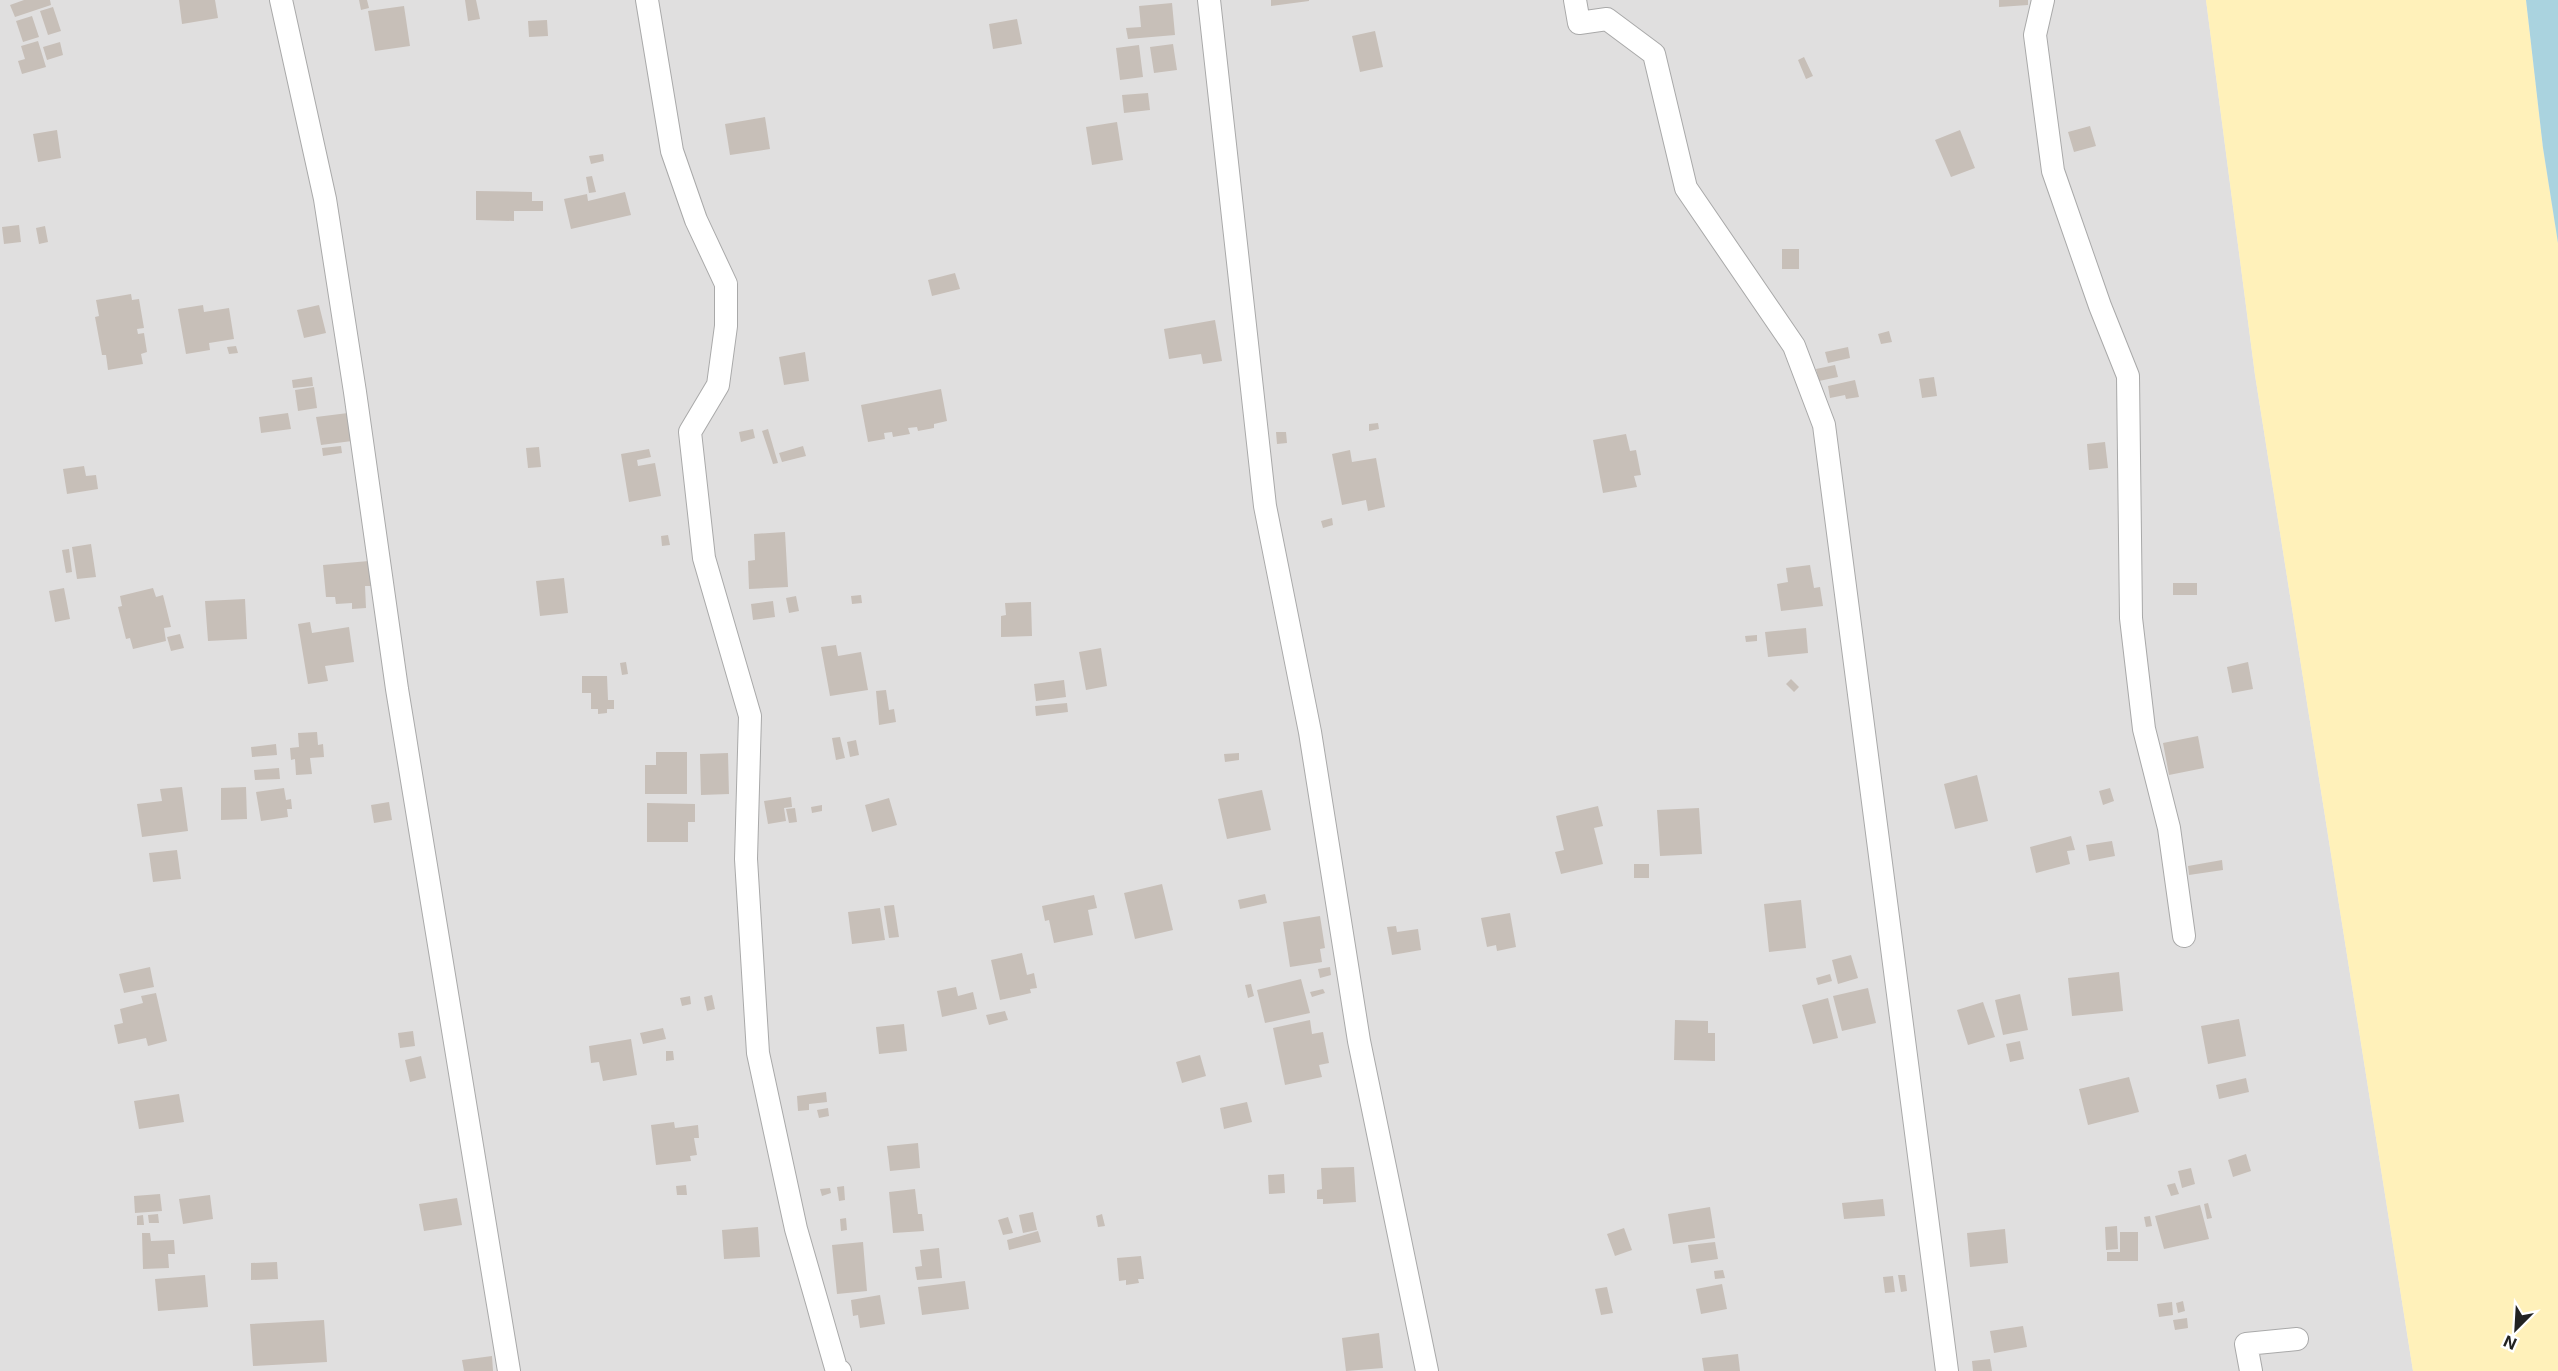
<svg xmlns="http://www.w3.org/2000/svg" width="2558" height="1371" font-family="Inter,sans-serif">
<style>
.residential{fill:#e0dfdf}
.sand{fill:#fff1ba}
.water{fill:#aad3df}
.building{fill:#c7bfb8}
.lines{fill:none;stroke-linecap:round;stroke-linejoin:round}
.minor-casing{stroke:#a9a9a9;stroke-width:24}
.minor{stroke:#fff;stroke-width:22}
</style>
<rect width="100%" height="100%" fill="#f2efe9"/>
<!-- residential -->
<path class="residential" d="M0,0h2206l49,375 158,996h-2413z"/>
<!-- sand -->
<path class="sand" d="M2206,0h320l17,148 15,95v1128h-145l-158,-996z"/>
<!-- water -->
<path class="water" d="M2526,0h32v243l-15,-95z"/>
<!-- building -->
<path class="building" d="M24,0h26l1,5 -36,12 -5,-12z
M179,0h36l3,18 -36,6z
M359,0h8l2,8 -8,2z
M465,0h11l4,19 -12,2z
M1271,0h38v1l-38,5z
M1999,0h29v5l-29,2z
M1172,3l3,32 -47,4 -2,-11 15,-1 -2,-21z
M404,6l6,40 -35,5 -7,-40z
M53,7l8,24 -13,4 -8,-24z
M32,16l7,21 -16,5 -7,-21z
M1017,19l5,25 -29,5 -4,-25z
M547,20l1,16 -19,1 -1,-16z
M1375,31l8,36 -23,5 -8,-36z
M38,41l8,26 -24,7 -4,-13 7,-2 -4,-13z
M60,42l3,13 -16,5 -4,-13z
M1173,44l4,26 -23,3 -4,-26z
M1139,45l4,32 -23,3 -4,-32z
M1804,57l9,19 -7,3 -8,-19z
M1148,93l2,17 -26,3 -2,-18z
M765,117l5,32 -40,6 -5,-31z
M1117,122l6,38 -31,5 -6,-38z
M2090,126l6,20 -22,6 -6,-20z
M57,130l4,28 -23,4 -5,-28z
M1960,130l15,38 -24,9 -16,-37z
M603,154l1,7 -13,3 -2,-8z
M592,176l4,16 -7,1 -3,-16z
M476,191l56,1v9h11v10h-29v10l-38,-1z
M625,192l6,23 -60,14 -7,-30 23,-5 1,7z
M19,225l2,17 -17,2 -2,-17z
M45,226l3,16 -9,2 -3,-16z
M1782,249h17v20h-17z
M955,273l5,16 -28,7 -4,-16z
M131,294l1,6 7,-1 5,29 -7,1 1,5 6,-1 3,19 -6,2 2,10 -35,6 -2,-15h-4l-7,-38 4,-1 -3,-16z
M203,305l1,7 25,-4 5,31 -25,4 1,7 -24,4 -8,-45z
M319,305l7,28 -22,5 -7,-28z
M1215,320l7,41 -19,3 -2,-10 -32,5 -5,-30z
M1889,331l3,11 -11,2 -3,-10z
M236,346l2,7 -9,1 -2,-7z
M1848,347l2,11 -22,5 -3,-11z
M805,352l4,29 -25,4 -5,-28z
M1835,365l3,12 -19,4 -3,-12z
M312,377l1,9 -20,2 -1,-8z
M1934,377l3,19 -15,2 -3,-19z
M1855,380l4,17 -13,2 -1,-4 -15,3 -2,-12z
M314,387l3,21 -19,3 -3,-21z
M941,389l6,32 -13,3v4l-16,3 -1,-4 -9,1 2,6 -17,3 -1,-5 -8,1 1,6 -17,3 -7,-37z
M288,413l3,16 -30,4 -2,-16z
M348,413l4,28 -31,4 -5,-28z
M1378,423l1,6 -10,2v-7z
M753,429l2,9 -14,4 -2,-10z
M768,429l10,34 -5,1 -11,-33z
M1276,432h10l1,11 -10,1z
M1626,434l4,17 6,-1 5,25 -7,1 3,11 -34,6 -10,-53z
M2105,442l3,26 -19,2 -2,-26z
M341,446l1,7 -19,3 -1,-8z
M803,446l3,10 -24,6 -3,-9z
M539,447l2,20 -13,1 -2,-20z
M649,449l2,8 -14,3 1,6 17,-3 6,33 -32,6 -8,-48z
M1350,450l2,12 24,-4 9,49 -17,4 -2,-11 -24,5 -10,-51z
M84,466l2,10 10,-1 2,14 -31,5 -4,-25z
M1332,518l1,7 -10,3 -2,-7z
M785,532l3,55 -39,2 -1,-28 7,-1 -1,-26z
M668,535l2,10 -8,1 -1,-10z
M91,544l5,33 -19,2 -5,-32z
M69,549l3,23 -6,1 -4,-23z
M369,561l2,25h-6l1,22 -14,1v-6l-16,1 -1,-7h-9l-3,-32z
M1810,565l4,23 6,-1 3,19 -42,5 -4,-27 11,-2 -2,-14z
M564,578l4,35 -28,3 -4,-35z
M2173,583h24v12h-24z
M64,588l6,31 -15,3 -6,-31z
M153,588l3,9 7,-2 8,32 -7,1 2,13 -33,8 -3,-11 -4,1 -8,-32 4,-1 -2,-10z
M861,595l1,8 -10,1 -1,-8z
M796,596l3,15 -10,2 -3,-15z
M245,599l2,40 -39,2 -3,-40z
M773,601l2,16 -22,3 -2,-16z
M1031,602l1,34 -31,1v-21l5,-1 -1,-12z
M310,622l2,11 37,-6 5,35 -29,4 3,15 -20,3 -10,-60z
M1806,628l2,25 -40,4 -3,-25z
M180,634l4,14 -13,3 -4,-14z
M1757,635v6l-11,1 -1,-6z
M836,645l2,11 23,-4 7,38 -38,6 -9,-49z
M1101,648l6,38 -21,4 -7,-38z
M626,662l2,12 -6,1 -2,-12z
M2248,662l5,27 -21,4 -5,-26z
M582,676h25l1,24h6v9h-7v4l-9,1v-5h-7v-16h-9z
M1791,679l8,8 -5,5 -8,-8z
M1064,680l2,17 -30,4 -2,-17z
M886,690l3,20 5,-1 2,13 -17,3 -3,-34z
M1067,703l1,9 -32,4 -1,-10z
M317,732l1,13 5,-1 1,13 -14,1 2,16 -16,1 -1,-16 -4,1 -1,-12 9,-1 -1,-14z
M2198,736l6,32 -35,7 -6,-32z
M840,737l5,21 -9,2 -4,-22z
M856,740l3,15 -9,2 -3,-15z
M276,744l1,11 -25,2 -1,-10z
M656,752h31v42h-42v-29h11z
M728,753l1,41 -28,1 -1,-41z
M1239,753v7l-14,2 -1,-8z
M279,768l1,11 -25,1 -1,-10z
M1977,775l11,46 -33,8 -11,-45z
M182,787l6,44 -46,6 -5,-33 25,-3 -2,-12z
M246,787l1,32 -26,1v-32z
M284,788l2,12 5,-1 1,10h-5l1,8 -27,4 -5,-29z
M2110,788l4,13 -11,4 -4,-14z
M1262,790l9,40 -44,9 -9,-40z
M791,797l1,10 -8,1 2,13 -18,3 -4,-23z
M889,798l8,27 -25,7 -7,-27z
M389,802l3,18 -18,3 -3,-18z
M647,803l48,1v18h-7v20h-41z
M822,805v6l-10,2 -1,-6z
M1598,806l5,20 -9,2 9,36 -42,10 -6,-22 9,-2 -8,-34z
M795,808l2,14 -8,1 -3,-14z
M1699,808l3,46 -42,2 -3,-46z
M2071,836l4,14 -8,1 3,13 -34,9 -6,-26z
M2112,841l3,15 -26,5 -3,-16z
M177,850l4,29 -28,3 -4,-29z
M2222,860l1,10 -34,5 -1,-9z
M1634,864h15v14h-15z
M1162,884l11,46 -38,9 -11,-46z
M1265,894l2,9 -27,6 -2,-9z
M1094,895l3,13 -9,2 5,25 -39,8 -5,-23 -4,1 -3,-15z
M1801,900l5,48 -37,4 -5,-48z
M894,905l5,32 -10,1 -5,-32z
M880,908l5,32 -33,4 -4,-32z
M1510,913l6,34 -19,4 -1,-6 -9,2 -6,-29z
M1320,916l5,32 -5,1 2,13 -32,5 -7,-45z
M1396,926l1,6 21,-3 3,21 -29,5 -5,-28z
M1022,953l5,22 7,-2 3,15 -7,1 1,4 -31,7 -9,-40z
M1851,955l7,23 -20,6 -6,-24z
M150,967l4,20 -30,6 -5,-19z
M1330,967l1,8 -11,3 -2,-9z
M2119,972l4,39 -51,5 -4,-38z
M1830,974l2,7 -14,4 -2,-7z
M1301,979l9,34 -45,10 -8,-33z
M1251,984l3,12 -6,2 -3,-13z
M956,987l2,9 15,-4 4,17 -35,8 -5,-26z
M1868,988l8,35 -34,8 -9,-35z
M1323,989l2,4 -13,4 -2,-5z
M156,993l11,48 -19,5 -2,-8 -28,6 -4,-19 9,-2 -3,-14 23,-6 -2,-7z
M2020,994l8,36 -25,5 -8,-35z
M712,995l3,14 -8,2 -3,-14z
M690,996l1,8 -9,2 -2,-8z
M1828,998l10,40 -25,6 -11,-39z
M1983,1002l12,35 -27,8 -11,-35z
M1005,1011l3,9 -19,5 -3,-10z
M2239,1019l7,37 -38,8 -7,-38z
M1310,1020l2,14 11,-2 6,31 -10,2 3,12 -37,8 -12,-57z
M1675,1020l33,1v12h7v28l-41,-1z
M904,1024l3,27 -28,3 -3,-27z
M663,1028l3,11 -23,5 -3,-11z
M413,1031l2,15 -15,2 -2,-15z
M631,1039l6,36 -34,6 -4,-19 -8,1 -2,-17z
M2020,1041l4,18 -14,3 -4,-18z
M666,1051h7l1,9 -8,1z
M1200,1055l6,21 -24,7 -6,-21z
M421,1056l5,22 -16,4 -5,-22z
M2129,1077l10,35 -51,13 -9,-36z
M2246,1078l3,14 -30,7 -3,-14z
M826,1092l1,10 -18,2v6l-11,1 -1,-15z
M179,1094l5,28 -45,7 -5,-28z
M1247,1102l5,20 -28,7 -4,-21z
M828,1108l1,8 -10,2 -2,-8z
M674,1122l1,6 23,-3 1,13h-5l3,17 -7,1 1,5 -35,4 -5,-40z
M918,1143l2,25 -30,3 -3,-25z
M2246,1154l5,17 -18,6 -5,-17z
M1354,1167l2,35 -33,2v-5h-6v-9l5,-1 -1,-21z
M2191,1168l4,16 -13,4 -4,-17z
M1284,1174l1,19 -16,1 -1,-19z
M2175,1183l4,11 -8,2 -4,-11z
M686,1185l1,10h-10l-1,-9z
M844,1186l1,14 -6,1 -2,-14z
M830,1188l1,5 -9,3 -2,-7z
M915,1189l3,25h4l2,17 -31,2 -4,-41z
M160,1194l2,17 -27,2 -1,-17z
M210,1195l3,24 -30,5 -4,-25z
M457,1198l5,27 -38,6 -5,-27z
M1883,1199l2,17 -41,3 -2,-16z
M2208,1203l4,15 -5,1 -3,-15z
M2200,1205l9,34 -45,10 -9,-33z
M1710,1207l5,31 -42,6 -5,-30z
M1033,1212l4,18 -14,3 -4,-18z
M158,1214l1,9h-10l-1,-8z
M1102,1214l3,12 -7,1 -2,-11z
M143,1215l1,10h-7v-9z
M2150,1216l2,10 -6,1 -2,-10z
M1008,1217l5,16 -10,2 -5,-15z
M846,1218l1,12 -6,1 -1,-12z
M2117,1226l1,23 -12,1 -1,-23z
M758,1227l2,30 -36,2 -2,-29z
M1624,1228l8,22 -17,6 -8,-22z
M2005,1229l3,34 -38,4 -3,-34z
M1038,1231l3,11 -32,8 -2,-10z
M2120,1232h18v29h-31v-9h13z
M142,1233h8l1,8 23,-1 1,14h-7l1,14 -26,1z
M863,1242l4,49 -30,3 -5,-49z
M1715,1242l3,17 -27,4 -3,-18z
M939,1248l3,30 -25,2 -2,-13 7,-1 -2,-16z
M1141,1256l3,23h-6l1,4 -13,2v-5l-7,1 -2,-23z
M277,1262l1,17 -27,1v-17z
M1723,1270l2,8 -10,1 -1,-8z
M205,1275l3,32 -50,4 -3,-32z
M1898,1275h7l2,16 -6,1z
M1893,1276l2,16 -10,1 -2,-16z
M965,1281l4,28 -47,6 -4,-28z
M1722,1284l5,25 -26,5 -5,-25z
M1607,1287l6,26 -12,2 -6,-26z
M880,1295l5,29 -25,4 -2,-13 -5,1 -2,-16z
M2183,1301l2,10 -7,2 -2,-10z
M2172,1302l1,13 -14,2 -2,-13z
M2187,1318l1,10 -13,2 -2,-10z
M324,1320l3,42 -74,4 -3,-42z
M2023,1326l4,21 -33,6 -4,-22z
M1379,1333l4,35 -37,3 -4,-33z
M1738,1354l2,17h-36l-2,-13z
M492,1356l1,15h-29l-2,-11z
M1990,1359l2,12h-19l-1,-10z"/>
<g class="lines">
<!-- minor casing -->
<g class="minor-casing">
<path id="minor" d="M281,0l44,199 30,193 42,297 112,682
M647,0l25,151 24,69 30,64v42l-8,59 -28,47 14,126 46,158 -4,143 12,194 38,176 40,139 4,3
M1209,0l56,506 45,226 49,309 68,330
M1575,0l4,23 28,-4 47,35 32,134 108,158 30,79 123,946
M2043,0l-8,35 18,136 47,135 28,70 3,242 13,111 25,99 15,108
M2251,1371l-5,-27 51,-5"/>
</g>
<!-- minor -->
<use href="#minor" class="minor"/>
</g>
<!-- north arrow -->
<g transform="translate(2516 1329) rotate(204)" stroke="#ffffff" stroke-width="4.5" paint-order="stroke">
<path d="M0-4.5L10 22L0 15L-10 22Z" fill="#222222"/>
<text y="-9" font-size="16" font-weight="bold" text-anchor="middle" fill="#222222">N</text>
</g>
</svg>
